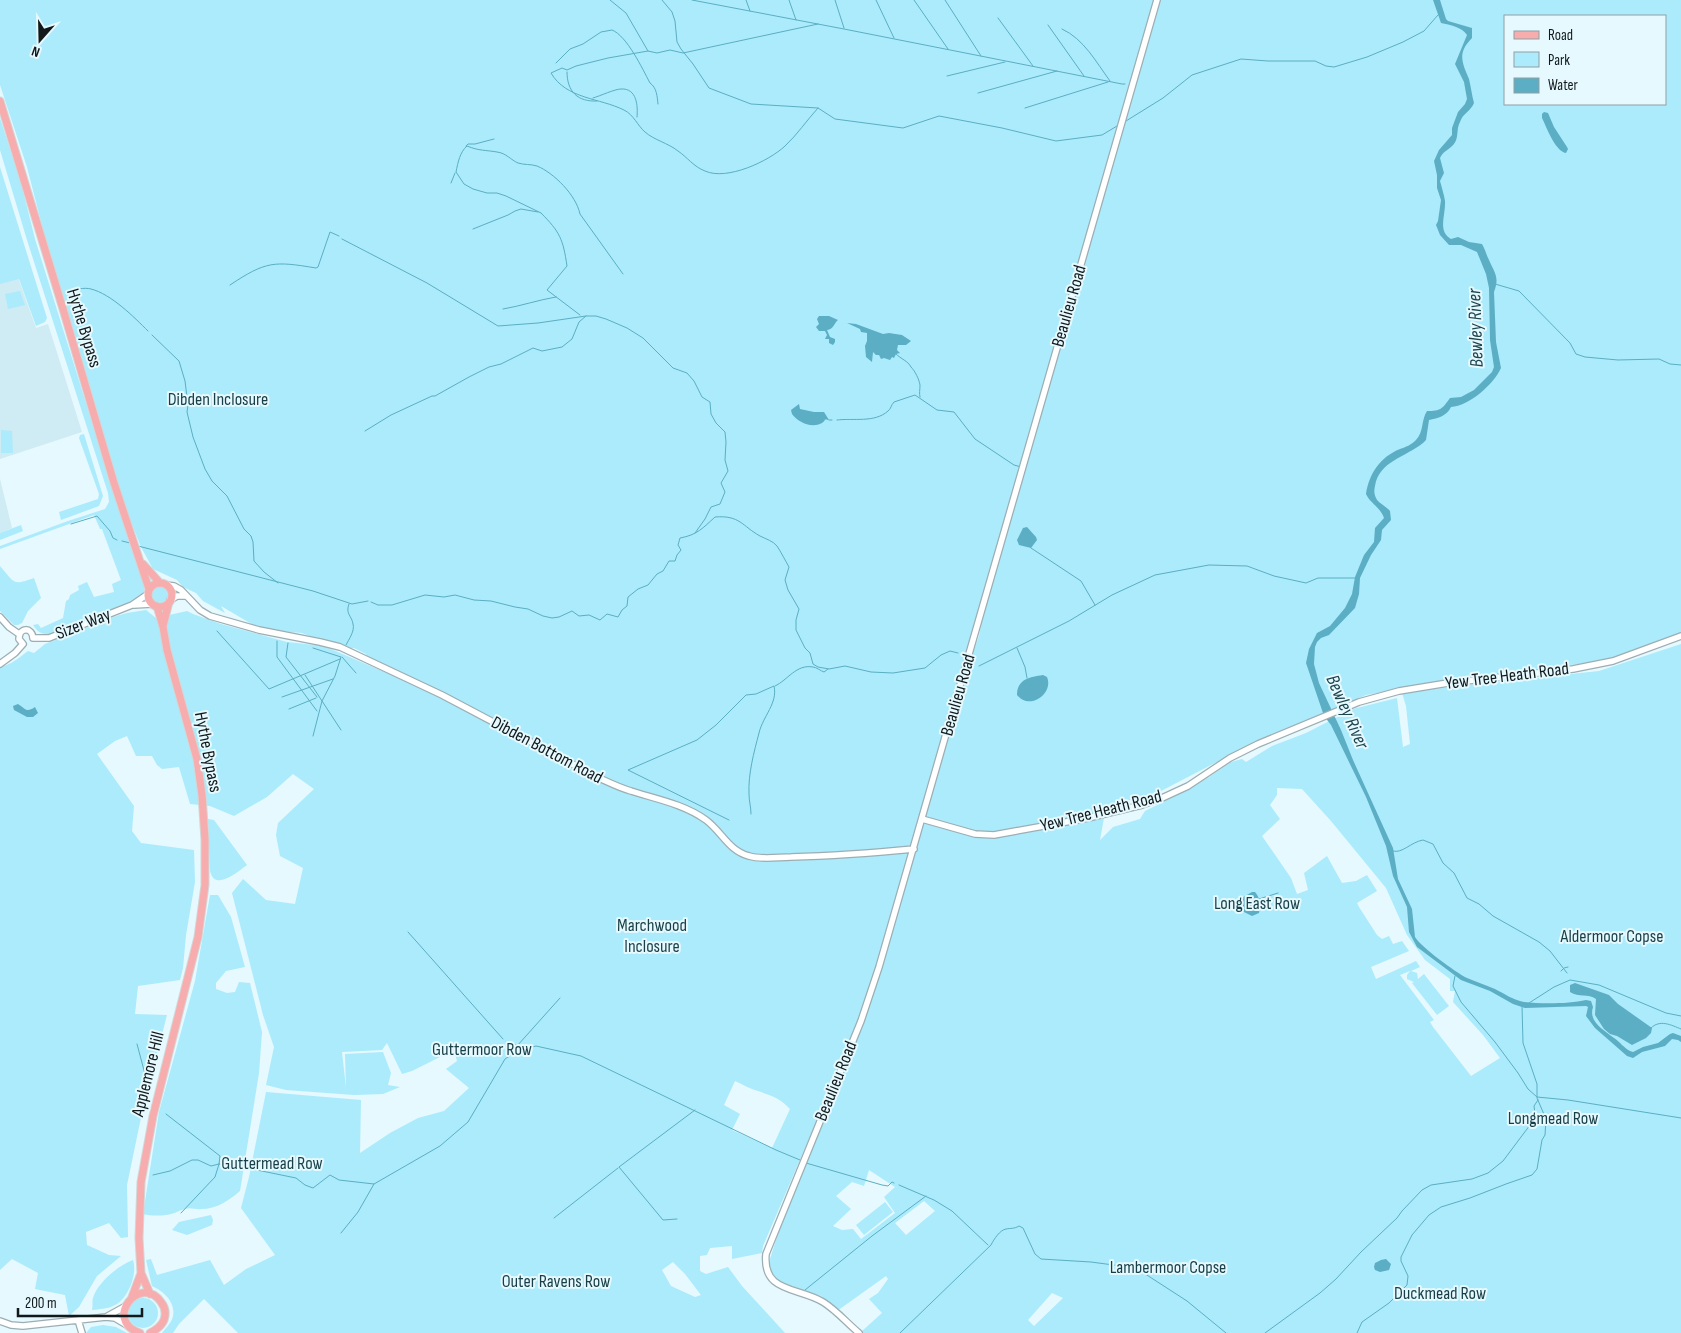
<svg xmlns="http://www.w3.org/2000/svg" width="1681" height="1333" font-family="'Sofia Sans Condensed',sans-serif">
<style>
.built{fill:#cfebf3}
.green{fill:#abebfc;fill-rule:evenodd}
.water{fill:#5baec3}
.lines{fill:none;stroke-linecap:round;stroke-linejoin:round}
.stream{stroke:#5baec3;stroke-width:1}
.tertiary-casing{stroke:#9caeb3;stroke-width:8}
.primary-casing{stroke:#d4d6d6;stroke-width:9}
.tertiary{stroke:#fff;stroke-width:5.5}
.primary{stroke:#f7acad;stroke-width:7}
.labels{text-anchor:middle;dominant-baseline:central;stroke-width:4;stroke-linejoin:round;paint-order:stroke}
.street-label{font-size:18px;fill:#12191b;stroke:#e5f9fe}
.park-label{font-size:18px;fill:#183f48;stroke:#e5f9fe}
.water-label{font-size:19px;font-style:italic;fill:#1d434d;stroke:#e5f9fe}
</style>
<rect width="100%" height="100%" fill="#e5f9fe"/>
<!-- built -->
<path class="built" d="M16,272l20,56 12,-4 34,108 -82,27v-181z
M0,479l12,49 -12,5z"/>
<!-- green -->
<path class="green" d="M0,0h1156l-205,712 7,-5 5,-27 16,-44 2,-11 18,-71 161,-554h521v633l-70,27 -155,19 -90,16 -128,56 -77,40 -55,16 -6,33 13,-13 27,-8 5,-8 16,-8 48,-26 22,-15 11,-3 4,3 26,-16 34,-13 47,-24 44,-11 6,49 7,-3 -4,-38 -4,-13 65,-8 132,-14 82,-27v689h-819l-1,-1 21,-19 -13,-14 9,-6 10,-14 -2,-3 -49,35 -16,-15 -39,-13 -12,-10 -1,-11 8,-25 19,-49 -3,-3 26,-57 7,-10 -6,-5 -57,133 -1,7 -30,6v-13l-22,2 -3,7 -7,1v15l6,3 22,-7 14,19 43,47h-547l-34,-34 -25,25 -6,9h-11c4,-5 10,-11 11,-17 3,-14 -10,-25 -21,-30l-6,-26 5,-1 6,16 53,-15 14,25 22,-16 29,-14 -34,-47 8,-31 17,-85 95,8 -1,53 30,-20 28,-15 26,-7 25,-23 -23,-19 11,-8 -3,-11 -42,21 -10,3 -15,-31 -5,7 -40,2 4,36 -1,-34 38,-2 8,21 -3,12 12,2 -17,7 -29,1 -68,-5 -20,-5 8,-38 -11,-32 -31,-122 11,-14 23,21 29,4 8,-36 -23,-12 -4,-21 2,-12 36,-34 -21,-15 -26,23 -33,19 -24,-10 -20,-2 -11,-37 -17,2 -5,-4 -5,-9h-16l-9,-20 -12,5 -18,13 37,52 -2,25 9,12 53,7 1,32 -9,53 -3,33 -3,12 -42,6 -3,28 32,1 -24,93 -16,77 1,52 -7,1 -12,-15 -23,9 1,13 22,10 12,1 -24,20 -18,31 -10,9 -4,-21 -30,-6 3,-16 -26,-14 -12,11v-603c11,-2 20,-10 28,-16l6,2 11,-9 71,-28 11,-3 19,-3 10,8 31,-7 6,3 28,10 66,18 37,4 65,28 2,-4 -24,-13 -1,-3 -12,-6 -6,1 -34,-11 -12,-5 -23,-2 -24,-5 -34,-20 4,7 -22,-12 -7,-8 -13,-6 -6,-7 -24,-11 -12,-22 -13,-33 -20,-60 -10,-40 -51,-169 -20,-78 -27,-82zM1505,16h160v88h-160zM1277,788l25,1 29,32 55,67 21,47 18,25 25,19v12h5l-2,11 30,33 17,23 -29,18 -38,-49 -3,-5 4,-2 -34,-45 10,-4 -3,4v4l7,3 -2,1 25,32 12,-9 -25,-32 -6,5 -1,-6 -6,-2 9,-4 -4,-6 -40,18 -5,-12 38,-16 -7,-10 -9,3 -4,-8 -7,3 -5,-4 -18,-28 -2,-4 20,-12 -10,-16 -11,6 -14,2 -15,-27 -23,17 4,17 -11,4 -6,-16 -29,-42 18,-17 -10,-14 7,-10zM735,1081c7,3 15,8 23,10 14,5 21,6 32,18l-18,39 -40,-18 8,-16 -16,-9zM869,1170l26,17 -11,10 11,16 -34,26 -8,-10 -11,1 -9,-4 18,-17 -15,-13 16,-14 12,4zM924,1201l11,10 -29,24 -11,-12zM673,1262l12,12 16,21 -6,2 -24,-11 -9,-16zM1052,1293l11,5 -29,28 -6,-6z
M0,118l21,65 14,56 96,309c5,11 20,37 11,47 -3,3 -7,5 -11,7l-79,32c-9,1 -14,-1 -19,-9l5,-1 3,4 22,-10 3,-17 3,-2 1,-4 9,-5 -1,-4 9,-4 7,15 20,-5 -2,-8 9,-4 -19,-51h-2l-6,-14 -94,34v-3l68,-25 37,-12 4,-7 -1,-9 -81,-253 -27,-90z
M0,167l47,151 -2,4 -9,4 -17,-47 -19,5z
M20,291l5,14 -17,4 -3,-15z
M1,430l11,1 1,22h-12z
M84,434l19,62 -4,10 -38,14 -2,-8 39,-13 1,-5 -20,-56 1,-3z
M21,525l2,6 -23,9v-7z
M0,566c15,17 12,20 34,12l7,20 -13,13 -6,12 -4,2h-4l-14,-14z
M150 595a9 9 0 1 1 18 0a9 9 0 1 1-18 0Z
M208,819l6,1 33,45c-10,7 -32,27 -37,6z
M210,895h8l13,22 14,50 -19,4 -10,12v6l11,4 8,-1 4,-10 11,1 12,49 -3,41 -19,118c-12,10 -23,18 -39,18 -5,1 -10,-2 -16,0 -5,1 -9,4 -14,5 -9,2 -19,2 -28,0l16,-102 36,-131z
M885,1202l8,10 -29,23 -8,-10z
M211,1215l2,5 -1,5 -25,10 -15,-5 7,-8z
M133,1260c5,15 -6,41 -20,46 -6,3 -14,3 -21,4 1,-4 0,-9 1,-12 4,-15 26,-33 40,-38z
M128 1313a15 15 0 1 1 30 0a15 15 0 1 1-30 0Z
M103,1325l13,2 11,6h-41l5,-6z"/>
<!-- water -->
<path class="water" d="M1433,0h7l6,19 2,2 24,7v10c-15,15 -10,24 -3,41 2,8 3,17 5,24 -3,8 -11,10 -14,19 -4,7 -1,16 -6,22 -5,6 -11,7 -14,14l4,15 -4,8c2,7 4,14 5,20 1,14 -8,30 6,38l7,-2 11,5 13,2c3,5 4,10 7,16 5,12 11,17 5,32l2,50 5,26c-7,16 -32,38 -50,39 -4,9 -13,11 -22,13l-3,20 -3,3c-17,14 -44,18 -48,43 -1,4 -1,8 1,12 2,5 10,8 14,13l1,9 -9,10 -1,10 -10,15 -11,23 -1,16 -4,14 -26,27 -8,3 -4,4 -2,5 -1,17 5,19 22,47 12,30 40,88 5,31 14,30 3,28c6,10 40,35 52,41 9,4 19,7 28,11 10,5 18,11 29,13 17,2 45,2 62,-2l5,1 2,6c-5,15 11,23 21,31 6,4 10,10 16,13l3,1 10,-5 15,-4 12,-9 3,-1 8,3v6l-3,-2 -6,-1 -7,7 -23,6 -9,6 -6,-2 -32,-28 -9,-12 2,-9 -2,-1 -61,2 -12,-4 -23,-13 -29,-11 -44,-33 -8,-15 -2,-25 -14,-31 -7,-30 -20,-49 -35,-72 -7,-9 -18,-53 3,-14 8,-16 13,-7 15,-18 7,-14 3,-17 9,-22 10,-13 1,-14 9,-10c-3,-10 -14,-15 -18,-24 3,-20 14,-37 34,-45 6,-2 11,-4 16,-9 8,-8 5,-20 11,-29 14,0 15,-2 23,-13l11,-1 13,-7 18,-18 2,-5 -4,-27 -1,-52 -3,-14 -9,-22 -16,-7h-12l-9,-10 -4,-10 2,-4 3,-21 -4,-12v-13l-3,-14 5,-11 13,-15v-7l6,-16 7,-8 2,-5 -3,-17 -9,-18 12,-29c-5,-8 -17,-10 -26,-12z
M1544,112l4,1 6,14 13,20 1,2 -2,4c-11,-2 -19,-25 -24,-35v-4z
M819,316h10l9,4c-4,3 -4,9 -11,10l3,7 5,2v3l-2,3 -4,-2v-4h-4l2,-4 -2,-4h-6l-3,-4 3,-3 -2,-5z
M847,323l9,1 27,10 6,-1 13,2 9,6 -5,4h-8l-1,5 3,3 -4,1 -2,4 -2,-1 -2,3 -6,-2 -3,1 -2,-4h-3l-3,-3 -1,10 -6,-5 -1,-11 2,-5v-8l-6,-1 -1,-3z
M799,404l1,5 14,3h10l5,8c-8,-1 -1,-1 -7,3 -11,6 -24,-1 -30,-9l-1,-4z
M1027,527l9,10 1,3 -6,8 -12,-3 -2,-5 6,-12z
M1043,675l4,2c7,16 -17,34 -30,18 0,-16 13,-18 26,-20z
M18,704c8,5 8,9 17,3l3,6 -5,4h-6l-13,-7 -1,-4z
M1252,892h3c5,5 6,14 4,21l-7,3 -10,-5 -5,-9 3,-3z
M1575,983l34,12 9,9 34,24 -1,5 -5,5 -14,7 -15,-9 -7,-2 -6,-5 -9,-14 1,-16c-8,-6 -17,-1 -26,-7v-7z
M1386,1259l5,5 -2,6 -9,2 -5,-2 -1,-3 1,-4 6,-3z"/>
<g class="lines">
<!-- stream -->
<path class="stream" d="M610,0l16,13 22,38
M662,0l10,12 3,9 2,21 4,7 12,15 16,24 42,16 67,4 17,11 68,9 36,-12 63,12 54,13 46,-6 15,-9
M692,0l152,29 278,55h3
M746,0l4,11
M789,0l7,20
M835,0l9,28
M876,0l18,38
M914,0l34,49
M945,0l36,56
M998,18l35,48
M1048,25l36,51
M1062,29c22,10 34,33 48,52
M556,63l14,-14 13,-5 18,-12 11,-2c15,6 30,38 38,53 7,5 7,13 8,21
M567,72c0,20 11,30 30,29
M947,76l58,-14
M978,93l79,-22
M593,98c7,-2 22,-9 28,-9 16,-1 17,17 16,28
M818,108c-11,12 -21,27 -33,38 -16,15 -58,35 -80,25 -11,-4 -18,-14 -27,-20 -10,-8 -24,-11 -33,-19 -8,-7 -11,-17 -21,-22 -24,-12 -58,-11 -73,-37l11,-5 5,2 9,-4 32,-8 40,-7 9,2 13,-3 13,3 135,-29
M1025,108l83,-26
M1126,121l37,-23 29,-23 49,-16 27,2h47l11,5 8,1 33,-10 36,-15 21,-11 14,-16
M466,146l2,-2h7l19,-5
M451,183l4,-10
M541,213l-35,-17 -9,-3h-10l-14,-4 -9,-5 -8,-12c2,-10 4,-20 11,-26 12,5 19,4 30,6 9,1 14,8 21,11 6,2 13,1 19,3 17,7 39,29 43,48l43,60
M541,213c19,19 22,26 26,53l-20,24 33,25
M473,229l35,-14 7,-4 6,-2 17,3
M342,239l85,44 71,43 40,-3 48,-7h10l10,3 21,9 16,10 30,30 14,5 7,8 8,16 8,5 1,12 5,9 9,9 1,10 -1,18 3,11 -7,12 4,9 -5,12 -9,3 -6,12 -10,14
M1495,284l24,7 51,52 6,11 9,3 33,3 41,-1 11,5 11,1
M230,285c36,-24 44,-24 86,-17l2,-1 12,-35 9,4
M67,291c8,-1 17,-4 24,-2 20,5 43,28 57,42
M503,309c18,-3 35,-9 53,-12
M152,335l27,26 6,20 3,24 -1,7 6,25 12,32 7,12 15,15 17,33 7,7 2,6 1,19 10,11 14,11
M896,354c5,5 12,7 15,13 4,4 8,12 9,18 0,5 -1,8 0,12
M829,420h3
M837,420c16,-2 38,3 51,-9 3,-2 3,-6 6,-9l21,-7 22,15 17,2 21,27 39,26 7,2
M365,431l26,-16 41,-19h3l34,-19 20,-10 12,-3 32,-16 9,3 20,-4 10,-8 7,-17 7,-6
M71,524l26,-8 13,15 3,7 4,2
M122,541l8,2
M138,546l175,45 39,13 16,-3
M1031,548l50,33 14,24
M371,602l7,3h14l33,-10 19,2 11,-2 19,5 17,1 24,6 13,2 15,7 9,2 7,-1 13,-6 7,5 10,-1 11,5 7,-6 11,3 4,-7 5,-4 1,-9 10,-8 10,-4 9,-11 6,-3 6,-10h6l2,-6 4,-5 -3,-5 2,-7c17,-3 23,-10 35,-21 25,-2 27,9 45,19 6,3 13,5 17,10 4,6 8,14 12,21l-4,13 3,10 11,19 -3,11v10l9,18 5,5 3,11 5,3 11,2 16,-3 26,6 22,1 32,-5 16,-13 9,-4 8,2
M217,631l52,58 71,-30
M277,641v16l40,54
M288,643l-2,14 31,40
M346,645c3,-6 9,-14 7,-21 -1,-8 -8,-10 -4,-20
M313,648l28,9 -6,19 -13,25 -9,35
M1017,648l8,19 2,11
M342,657l14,16
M979,666l90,-45 43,-26 43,-20 54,-10 38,1 27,10 32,7 12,-5h37
M305,675l36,55
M775,686c13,-6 21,-22 38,-19 3,0 8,4 11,5l4,-3
M282,697l51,-18
M289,709l27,-11
M729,820l-101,-50 69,-30 19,-15 30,-30 10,-1 18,-8c4,17 -11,30 -15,47 -5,19 -11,41 -10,61 0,7 2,13 2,20
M1393,851c9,3 18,-9 30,-11l10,4 10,19 11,10 13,25 12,6 14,12 46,26 11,9 17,22
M1259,899l19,-6
M408,932l95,107
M1561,971l3,-3 4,-1
M1455,976l-2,10 8,16 34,40 23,31 10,16 9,8 31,3 113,18
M1529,1003l25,-16 16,-7 29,5 67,28 15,3
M1651,1028c9,-9 20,-3 30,1
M506,1042l23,6 7,-2 45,10 195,94 24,10
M137,1044l13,49
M517,1046l43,-48
M166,1114l54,42 -1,8 26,4
M806,1163l76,22 6,1 4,-4 2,1
M252,1169l44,9 9,7 8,3 17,-13 9,5 35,4 66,-38 28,-24 37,-63 18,-12
M153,1175l17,-4 22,-11h6l13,6 8,-2
M899,1185l35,15 18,11 36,34
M181,1213l34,-36 4,-13
M554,1218l64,-50
M677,1219l-14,1 -44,-53 76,-57
M341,1233l17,-21 16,-28
M805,1290l67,-54 54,-40
M900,1333l91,-88c3,-6 9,-15 15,-16 5,-1 8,0 13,-3l4,2 12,26 6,5 50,3 45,6 51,33 39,32
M1265,1333l55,-40 16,-14 25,-27 36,-34 5,-7 20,-21 9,-5 41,-6 16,-6 15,-12 30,-40 2,-7 -1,-8 4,-6
M1357,1333l5,-11 27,-19 18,-18 1,-9 -7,-15v-4l11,-22 17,-20 12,-8 29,-9 36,-14 26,-9 5,-6 5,-29 3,-5 1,-16 -9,-21v-14l-14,-41 -1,-38"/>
<!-- tertiary casing -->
<g class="tertiary-casing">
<path id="tertiary" d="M166,585l8,1 7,4 19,20 10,6 49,14 61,12 20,5 102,48 157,83c11,5 21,10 32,13 25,8 53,13 75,29 16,12 23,31 43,36 13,4 29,1 42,1 41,-1 82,-4 123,-8
M170,600l7,-4h9
M134,605l18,-1
M0,617l9,10 10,7
M33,638h16l83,-33 16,-11
M23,644l-4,-5c0,-12 13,-12 14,-1
M0,664l15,-11 8,-9
M922,819l53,15 19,1 94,-17 54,-13 20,-7 26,-12 42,-28 28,-14 101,-42 40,-11 49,-8 125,-14 40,-8 68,-25
M106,1317l20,-11
M78,1320l4,13
M0,1321l11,4 12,1 83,-9 9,1 12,7
M859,1333c-12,-10 -23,-23 -36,-31 -25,-15 -61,-9 -57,-48l95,-233 18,-54 278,-967"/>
</g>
<!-- primary casing -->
<g class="primary-casing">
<path id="primary" d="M0,101l63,208 51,174 35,106
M143,564l17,19
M148 595a12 12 0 1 1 24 0a12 12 0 1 1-24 0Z
M163,626l6,-24
M141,1273l9,21
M132,1297l9,-24 -2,-35 2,-56 12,-66 45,-179 7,-52v-45l-3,-45 -5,-36 -30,-109 -4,-23 -6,-21
M140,1333c-38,-13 1,-60 21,-31 4,5 5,12 3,18 -3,7 -8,10 -14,13"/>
</g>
<!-- tertiary -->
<use href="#tertiary" class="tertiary"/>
<!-- primary -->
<use href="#primary" class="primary"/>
</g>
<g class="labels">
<!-- street labels -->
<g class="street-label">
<text transform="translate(1069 306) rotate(-74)">Beaulieu Road</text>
<text transform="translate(84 328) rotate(73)">Hythe Bypass</text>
<text transform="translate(83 624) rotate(-21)">Sizer Way</text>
<text transform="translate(1507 676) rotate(-7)">Yew Tree Heath Road</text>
<text transform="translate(958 695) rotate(-74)">Beaulieu Road</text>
<text transform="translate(547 750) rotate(28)">Dibden Bottom Road</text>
<text transform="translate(208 752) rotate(79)">Hythe Bypass</text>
<text transform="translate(1101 811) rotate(-14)">Yew Tree Heath Road</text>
<text transform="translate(148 1074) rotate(-76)">Applemore Hill</text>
<text transform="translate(836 1081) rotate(-68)">Beaulieu Road</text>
</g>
<!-- park labels -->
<g class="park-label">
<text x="218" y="399">Dibden Inclosure</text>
<text x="1257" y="903">Long East Row</text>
<text x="652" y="925">Marchwood<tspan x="652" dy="21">Inclosure</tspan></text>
<text x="1612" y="936">Aldermoor Copse</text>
<text x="482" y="1049">Guttermoor Row</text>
<text x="1553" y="1118">Longmead Row</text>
<text x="272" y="1163">Guttermead Row</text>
<text x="1168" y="1267">Lambermoor Copse</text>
<text x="556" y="1281">Outer Ravens Row</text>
<text x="1440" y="1293">Duckmead Row</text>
</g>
<!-- water labels -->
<g class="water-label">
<text transform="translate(1476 328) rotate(-92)">Bewley River</text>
<text transform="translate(1347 712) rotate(66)">Bewley River</text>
</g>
</g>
<!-- legend -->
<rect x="1504" y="15" width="162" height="90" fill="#e5f9fe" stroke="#919fa3"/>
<rect x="1514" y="31" width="25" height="8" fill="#f7acad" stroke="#919fa3"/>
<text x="1548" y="40" font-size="15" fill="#12191b">Road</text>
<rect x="1514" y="52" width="25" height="15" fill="#abebfc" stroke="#919fa3"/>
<text x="1548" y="65" font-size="15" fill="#12191b">Park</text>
<rect x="1514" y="78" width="25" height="15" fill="#5baec3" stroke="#919fa3"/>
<text x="1548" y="90" font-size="15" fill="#12191b">Water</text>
<!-- north arrow -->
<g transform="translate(40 40) rotate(200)" stroke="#e5f9fe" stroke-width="4" paint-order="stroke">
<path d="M0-4L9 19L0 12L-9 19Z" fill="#12191b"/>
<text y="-8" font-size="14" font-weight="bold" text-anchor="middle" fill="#12191b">N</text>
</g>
<!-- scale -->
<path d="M18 1308v8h124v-8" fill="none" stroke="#12191b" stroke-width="2.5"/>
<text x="25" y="1308" font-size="15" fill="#12191b" stroke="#e5f9fe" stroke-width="4" paint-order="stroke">200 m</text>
</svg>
